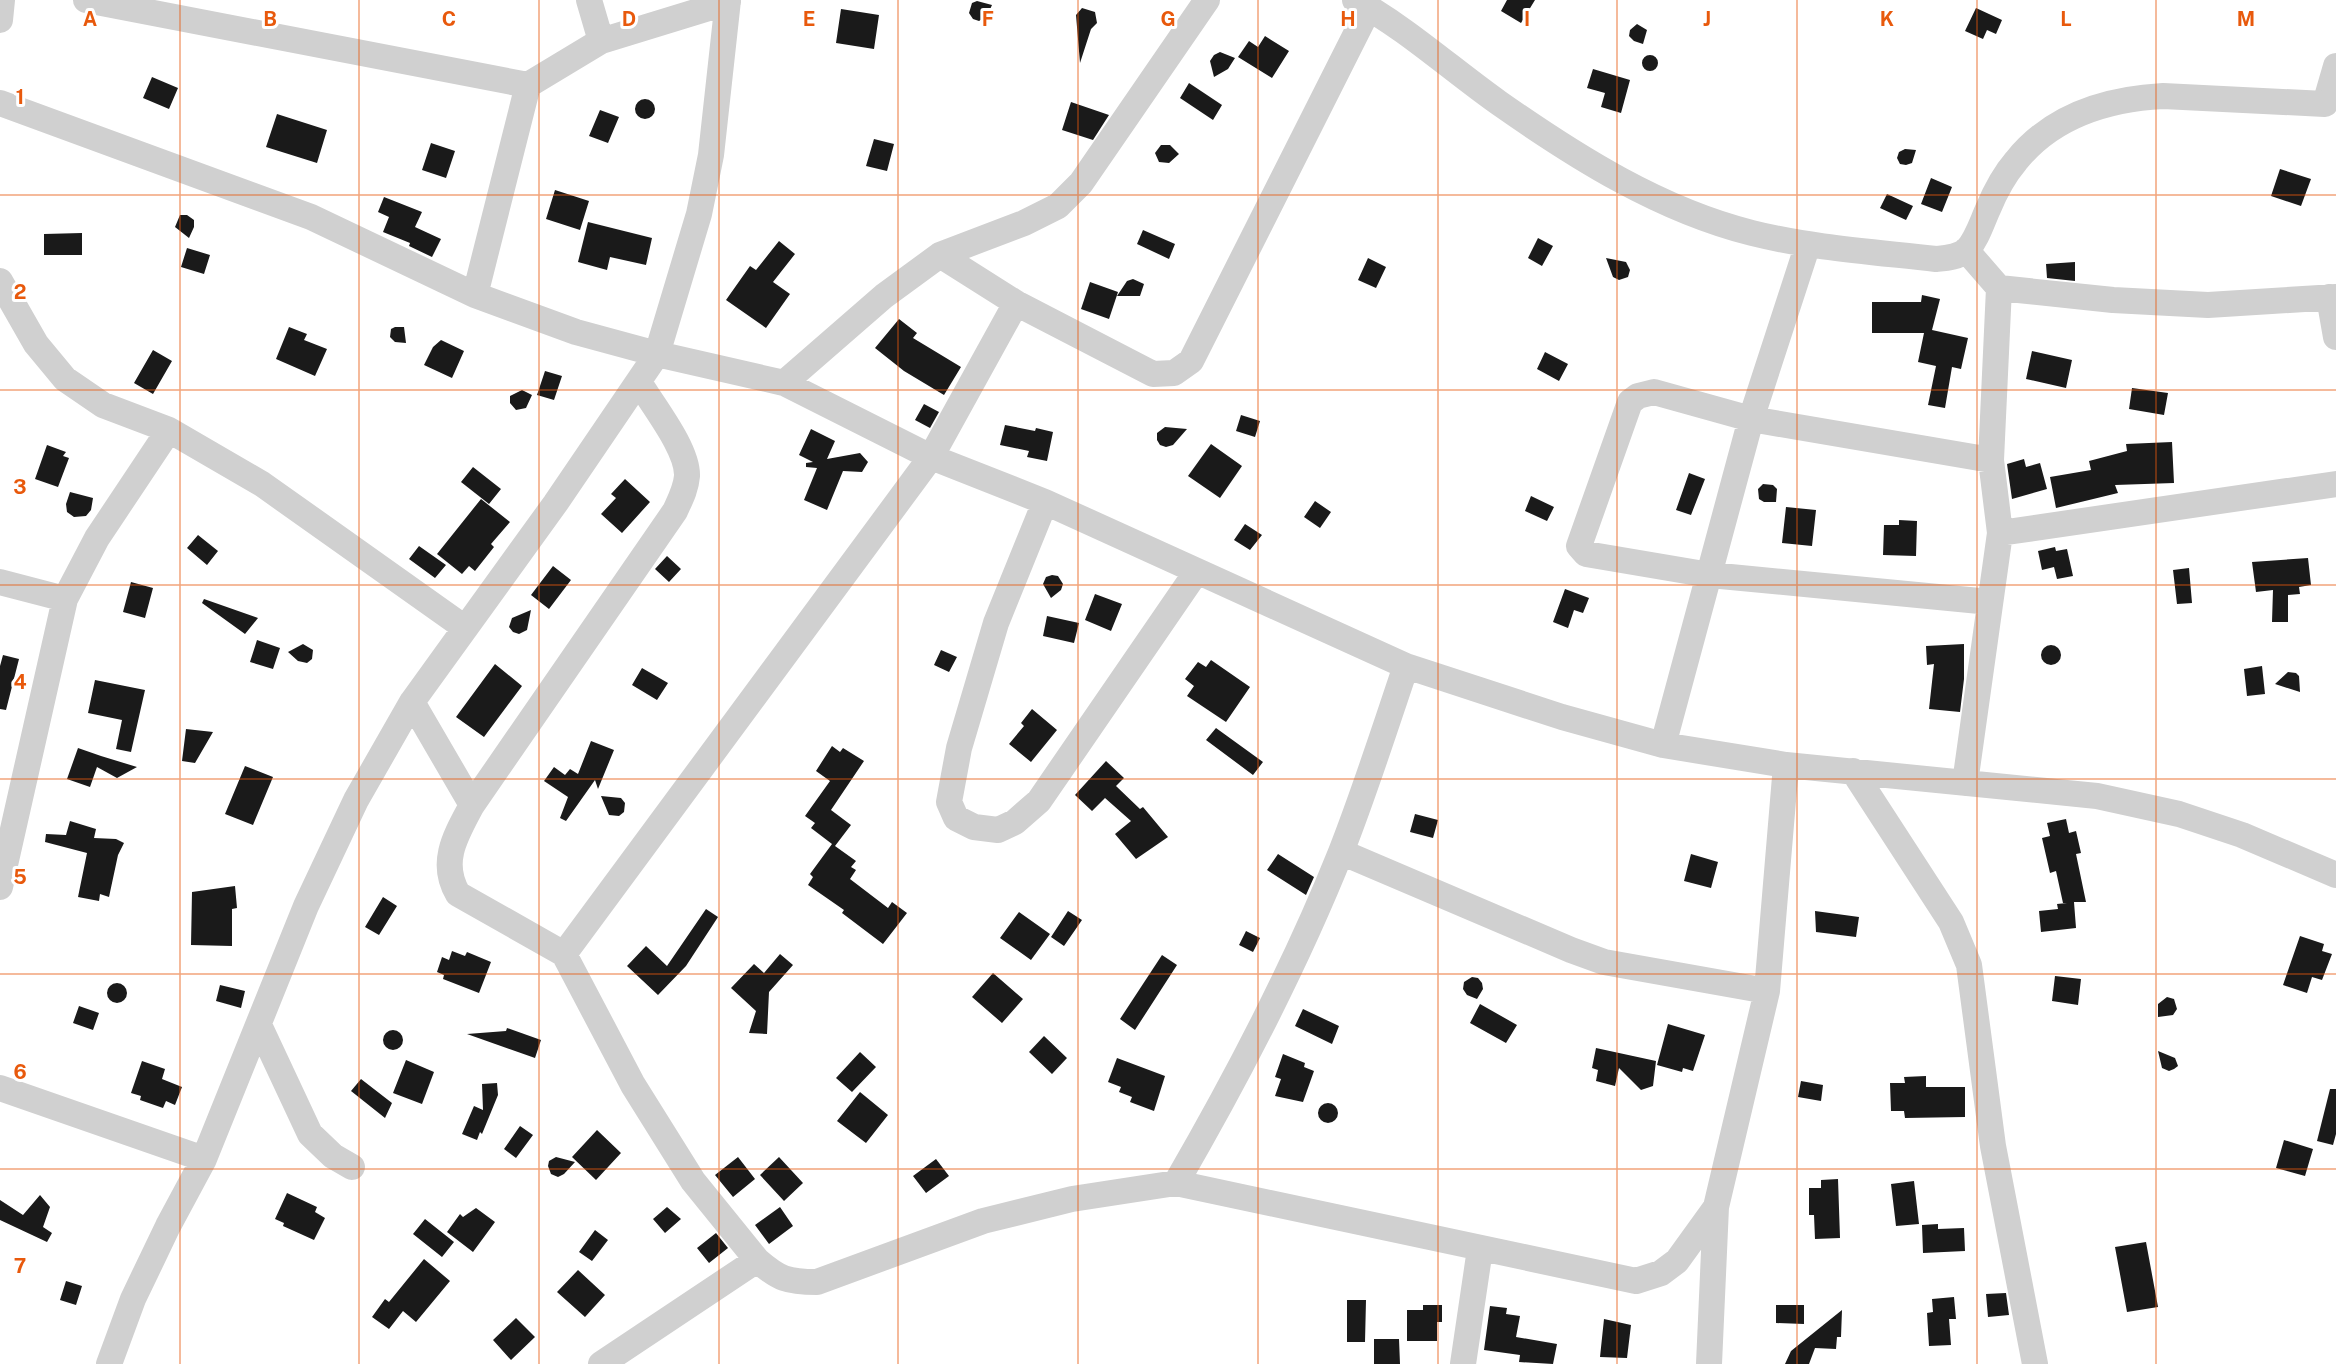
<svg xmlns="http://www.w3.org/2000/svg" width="2336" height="1364" font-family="'Public Sans',sans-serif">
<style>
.building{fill:#1a1a1a}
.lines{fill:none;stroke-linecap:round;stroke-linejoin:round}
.minor{stroke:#d0d0d0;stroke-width:26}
.grid{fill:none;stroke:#e8590c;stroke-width:1.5;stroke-opacity:0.55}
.grid-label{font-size:20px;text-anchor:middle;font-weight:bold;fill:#e8590c;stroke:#fff;stroke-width:6;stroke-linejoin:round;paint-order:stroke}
</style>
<rect width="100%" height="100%" fill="#fff"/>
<!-- building -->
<path class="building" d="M1507,0h28l-14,23 -20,-12z
M977,1l15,4 -5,11 -8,5 -6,-2 -4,-6 3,-10z
M1082,8l13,4 2,11 -6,6 -11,34 -4,-48z
M1976,8l26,12 -6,14 -9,-4 -4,9 -18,-8z
M841,9l38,6 -5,34 -38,-6z
M1637,24l10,6 -4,14 -9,-3 -5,-5 1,-6z
M1265,36l24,15 -17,27 -34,-21 11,-16 9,6z
M1220,52l15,6 -7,11 -14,8 -4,-16 4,-6z
M1642 63a8 8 0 1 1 16 0a8 8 0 1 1-16 0Z
M1593,69l37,11 -9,33 -20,-6 4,-14 -18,-5z
M152,77l26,11 -9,21 -26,-11z
M1189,83l33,22 -9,15 -33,-22z
M635 109a10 10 0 1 1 20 0a10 10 0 1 1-20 0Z
M1071,102l38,13 -16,25 -31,-10z
M600,110l19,7 -11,26 -19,-7z
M277,114l50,16 -10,33 -51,-16z
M874,139l20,5 -7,27 -21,-5z
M431,143l24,8 -9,27 -24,-8z
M1161,145h9l9,9 -10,9 -10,-1 -4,-9z
M1905,149l11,1 -4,13 -6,2 -6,-1 -3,-6 2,-6z
M2280,169l31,10 -10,27 -30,-10z
M1931,178l21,9 -10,25 -21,-8z
M555,190l34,11 -9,29 -34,-11z
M1887,194l26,12 -7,14 -26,-12z
M384,197l38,15 -7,15 26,12 -9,18 -23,-11 1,-3 -27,-11 6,-15 -11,-5z
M180,215h7l7,5v7l-5,11 -14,-11z
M588,222l64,16 -6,27 -36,-8 -3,13 -29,-8z
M1143,230l32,14 -6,15 -32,-15z
M82,233v22h-38v-21z
M1538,238l15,8 -11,20 -14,-8z
M779,241l16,13 -22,28 17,12 -24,34 -40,-28 24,-34 6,4z
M187,248l23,7 -6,19 -23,-7z
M1368,258l18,9 -10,21 -18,-8z
M1606,258l20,4 4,8 -2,7 -9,3 -6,-3z
M2075,262v19l-28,-3 -1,-14z
M1133,279l11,5 -4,12h-23l10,-15z
M1090,282l28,10 -9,27 -28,-10z
M1922,295l18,4 -8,31 36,8 -7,31 -9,-2 -7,41 -17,-3 8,-39 -18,-4 6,-29h-52v-31h49z
M899,319l18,14 -4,5 48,29 -17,28 -40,-24 -29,-23z
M289,327l18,7 -3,6 23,9 -12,27 -39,-17z
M395,327h9l2,16 -11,-1 -5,-5 1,-8z
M441,340l23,11 -12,27 -28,-13 9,-18z
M153,350l19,11 -19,33 -19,-11z
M2032,351l40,9 -6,28 -40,-9z
M1545,352l23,12 -9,17 -22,-12z
M545,371l17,5 -8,24 -17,-5z
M2132,388l36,5 -4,22 -35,-6z
M522,390l10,5 -6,13 -10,2 -6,-7v-7z
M924,404l15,8 -9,16 -15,-8z
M1241,415l19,6 -5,16 -19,-6z
M1005,425l30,6 1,-3 17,4 -6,29 -20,-4 2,-6 -29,-6z
M1165,427l22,2 -14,16 -7,2 -6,-2 -3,-5v-7z
M811,429l24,12 -8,18 33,-6 8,9 -6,10 -19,-1 -16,39 -23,-10 13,-32 -11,-1v-4l7,-1 -14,-7z
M2172,442l2,41 -59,2 3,8 -62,15 -6,-31 41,-7 -2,-9 38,-10 -1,-7z
M1211,444l31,22 -22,32 -32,-22z
M47,445l19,7 -3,4 6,2 -11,29 -23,-8z
M2024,459l2,8 14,-4 7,26 -35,10 -5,-35z
M473,467l28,22 -12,15 -28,-22z
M1689,473l16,6 -14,36 -15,-5z
M625,479l25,23 -28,31 -21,-19 15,-16 -5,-4z
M1763,484l10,1 4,4 -1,13h-12l-5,-3 -1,-10z
M70,492l23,6 -2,12 -5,6 -12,1 -7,-5 -1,-8z
M1531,496l23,11 -7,14 -22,-10z
M481,499l29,23 -19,22 3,3 -19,24 -6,-5 -7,8 -25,-20z
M1315,501l16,11 -11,16 -16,-11z
M1786,507l30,3 -4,36 -30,-3z
M1899,520l18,1 -1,35 -33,-1 1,-30h15z
M1245,524l17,11 -12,15 -16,-10z
M198,535l20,16 -11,14 -20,-17z
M419,546l27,19 -11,13 -26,-19z
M2055,547l1,4 11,-2 6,27 -16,3 -3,-12 -12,3 -4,-19z
M667,556l14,13 -12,13 -14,-13z
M2308,558l3,27 -12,2 1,7 -12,1v27h-16l1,-32 -17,2 -4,-30z
M553,566l18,14 -22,29 -18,-14z
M2189,568l3,35 -15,1 -4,-34z
M1052,575l6,1 5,8 -2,6 -10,8 -8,-14 3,-7z
M131,582l22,6 -8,30 -22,-6z
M1565,589l24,9 -6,15 -9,-3 -6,18 -15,-6z
M1095,594l27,10 -11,27 -26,-11z
M204,599l54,19 -13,16 -43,-31z
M531,610l-4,20 -8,4 -6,-2 -4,-5 3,-9z
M1047,616l32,7 -5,20 -31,-7z
M257,640l23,8 -7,21 -23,-7z
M303,644l10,6 -1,9 -5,4 -9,-2 -10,-9z
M1964,644v35l-4,33 -31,-3 5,-45 -7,1 -1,-19z
M2041 655a10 10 0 1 1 20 0a10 10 0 1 1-20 0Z
M941,650l16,7 -8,15 -15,-7z
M3,655l16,4 -13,51 -6,-1v-43z
M1211,660l39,27 -24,35 -39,-26 7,-10 -9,-7 13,-17 8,5z
M495,664l27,22 -38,51 -28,-20z
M2262,666l3,28 -18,2 -3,-27z
M642,668l26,15 -11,17 -25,-15z
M2288,672l8,1 3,3 1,16 -25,-8z
M95,680l50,10 -14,62 -15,-3 6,-29 -34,-7z
M1032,709l25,21 -26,32 -22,-18 15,-18 -3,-3z
M1216,728l47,34 -10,13 -47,-35z
M186,729l27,3 -18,31 -13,-2z
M591,741l23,9 -16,39 -3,-9 -29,41 -6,-3 8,-21 -24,-16 10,-14 11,8 5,-6 8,5z
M832,746l8,6 3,-4 21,13 -33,49 20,15 -16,21 21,15 -5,6 5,3 -6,9 38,29 4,-6 15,11 -24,31 -41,-31 2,-3 -36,-25 5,-8 -3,-3 22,-30 -21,-16 4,-5 -10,-7 25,-35 -14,-10z
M78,748l23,8 36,11 -20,11 -20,-11 -7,20 -23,-8z
M1106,761l18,17 -8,8 24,23 3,-2 25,30 -32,22 -21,-25 16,-13 -26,-23 -13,13 -17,-16z
M245,766l28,11 -20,48 -28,-11z
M601,796l20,2 4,5 -1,9 -5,4 -10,-1z
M1415,814l23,6 -5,18 -23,-6z
M2066,819l3,14 7,-2 5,22 -5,1 10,48h-12l2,26 -35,4 -2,-21 19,-2 -1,-5 10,-1h-4l-7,-32 -6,2 -8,-35 8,-2 -3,-13z
M70,821l26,8 -2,9 22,1 8,4 -6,12 -9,42 -9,-3 -1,7 -21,-4 9,-44 -42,-11 1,-8 20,1z
M1278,854l36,23 -8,18 -39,-25z
M1691,854l27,8 -7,26 -27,-7z
M235,886l2,22 -5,1v37l-41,-1 1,-53z
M383,897l14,9 -18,29 -14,-8z
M706,909l12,8 -32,49 -28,29 -31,-29 19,-20 21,20z
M1068,911l14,9 -18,26 -13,-9z
M1815,911l44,6 -3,20 -40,-5z
M1019,912l31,22 -19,26 -31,-22z
M1246,931l14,7 -7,14 -14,-7z
M2300,936l24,8 -2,7 10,3 -10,26 -10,-3 -5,16 -24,-8z
M452,951l13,5 2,-4 24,10 -12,31 -36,-14 1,-4 -7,-3 5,-15 7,3z
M780,954l13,11 -24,27 -2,42 -18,-1 7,-22 -25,-23 23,-24 10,9z
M1162,955l15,10 -42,65 -15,-11z
M993,973l30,26 -21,24 -30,-26z
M2055,976l26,3 -3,26 -26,-4z
M1472,977l6,1 4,5 1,6 -6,10 -10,-4 -4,-6 1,-7z
M107 993a10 10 0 1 1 20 0a10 10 0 1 1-20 0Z
M220,985l25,6 -4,17 -25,-7z
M2167,997l7,2 3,10 -4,6 -15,2v-13z
M1480,1004l37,21 -11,18 -36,-20z
M79,1006l20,7 -6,17 -20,-7z
M1303,1009l36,17 -7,18 -37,-18z
M1668,1024l37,11 -12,36 -10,-3 -1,4 -25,-7z
M507,1028l34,12 -6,18 -68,-24 39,-3z
M383 1040a10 10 0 1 1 20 0a10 10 0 1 1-20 0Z
M1044,1036l23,22 -15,16 -23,-22z
M1596,1048l60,13 -3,25 -12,4 -22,-22 -4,18 -19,-5 2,-11 -6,-2z
M2158,1051l17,7 3,8 -4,3 -5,2 -7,-3z
M860,1052l16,15 -24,25 -16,-14z
M1283,1054l22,9 -1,4 10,4 -11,31 -28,-6 6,-17 -6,-2z
M1117,1058l48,18 -11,35 -24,-9 2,-5 -13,-5 2,-5 -13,-5z
M406,1060l28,12 -12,32 -29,-11z
M142,1061l23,8 -3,10 20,8 -7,18 -9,-4 -3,7 -23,-8 1,-4 -10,-3z
M1926,1076v11h39v30l-60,1 -1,-7h-13l-1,-28h15l-1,-6z
M361,1079l31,24 -7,15 -34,-27z
M1801,1081l22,4 -2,16 -23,-4z
M497,1083l1,12 -16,39 -2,-2 -3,8 -15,-6 12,-28 9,4 -1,-26z
M2330,1089h6v45l-3,11 -16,-4z
M860,1092l28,23 -22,28 -29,-22z
M1318 1113a10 10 0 1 1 20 0a10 10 0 1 1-20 0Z
M520,1126l13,9 -17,23 -12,-9z
M597,1130l24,23 -25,27 -24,-23z
M2284,1140l29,9 -8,27 -29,-8z
M556,1157l19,5 -11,12 -6,3 -7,-3 -3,-8 1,-5z
M738,1157l17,22 -22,18 -18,-22z
M779,1157l24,26 -19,18 -24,-26z
M936,1159l13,17 -23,17 -13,-17z
M1838,1179l2,59 -25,1 -1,-24h-5v-27h12v-8z
M1914,1181l5,43 -23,2 -5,-42z
M287,1193l30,14 -2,5 10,6 -11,22 -31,-14 1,-3 -9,-4z
M40,1195l10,12 -7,20 9,6 -5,9 -47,-22v-20l23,15z
M667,1207l14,12 -16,14 -12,-14z
M780,1207l13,19 -24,18 -14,-19z
M476,1208l19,14 -22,30 -26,-20 13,-18 3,3z
M425,1219l29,23 -12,15 -29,-23z
M1938,1224v5l26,-1 1,23 -42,2 -1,-28z
M595,1230l13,10 -16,21 -13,-9z
M716,1233l12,15 -19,15 -12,-15z
M2146,1242l12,65 -31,5 -12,-65z
M424,1259l26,22 -34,41 -13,-11 -14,18 -17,-12 13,-18 4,3z
M578,1270l27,25 -20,22 -28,-25z
M66,1281l16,5 -6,19 -16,-5z
M2006,1293l3,22 -21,2 -2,-23z
M1954,1297l2,22h-7l2,26 -22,1 -2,-33 6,-1 -1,-13z
M1347,1300h19l-1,42h-18z
M1423,1305h19v17h-5v19h-30v-31h16z
M1776,1305h28v19l-28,-1z
M1490,1306l17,2 -1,6 14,2 -4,21 41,7 -4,20 -34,-2 1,-7 -36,-5z
M1842,1310l-1,27h-4l-1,12 -21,-1 -6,16h-24l6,-13z
M516,1318l19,19 -24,23 -18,-20z
M1604,1319l27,6 -4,33 -27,-1z
M1374,1339h25l1,25h-26z"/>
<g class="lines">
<!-- minor -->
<path class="minor" d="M86,0l442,85
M1355,0c51,28 96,69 144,103 77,54 161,107 253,130 60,15 123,19 184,26 10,-1 23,-2 31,-9 10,-11 15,-28 21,-41 7,-17 16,-34 28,-48 36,-45 91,-62 147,-65l162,8 11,-38
M0,20l2,-20
M601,41l127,-39
M0,103l311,114 164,78 101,37 81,22 127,29 147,74 114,45 361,164 156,51 101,28 123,20 311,31 82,18 63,21 94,40
M1966,250l33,38 114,12 95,5 128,-8
M940,255l76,48 137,71 21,-1 17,-12 178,-353
M0,281l36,63 29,35 38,26 66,25 93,54 203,144
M475,295l53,-210 73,-44 -12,-41
M2329,297l7,40
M639,382c14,24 49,67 48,94 -1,13 -7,24 -12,35l-203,294c-16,30 -33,57 -14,89l106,60 69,131 60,96 64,79
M784,383l100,-87 56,-41 84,-32 34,-17 23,-23 126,-183
M1045,502l-49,121 -37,125 -10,54 7,16 18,9 24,3 17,-8 24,-21 158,-230
M2000,533l336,-49
M0,582l65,17 -65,288
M65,599l32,-61 72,-108
M1990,602l-280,-27 -124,-21 -7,-8 51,-144 8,-6 16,-4 97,27 240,41
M412,702l60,103
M1663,745l88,-326 57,-175
M1853,771l98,151 18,43 24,181 42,218
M1965,783l35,-250 -9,-73 8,-172
M1341,852l230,98 33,12 163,29
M564,954l367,-497 85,-154
M259,1025l51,109 23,22 19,11
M0,1088l204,71
M1176,1183c62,-107 119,-216 165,-331 24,-61 44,-124 65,-186
M109,1364l24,-65 35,-73 36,-67 102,-253 50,-106 56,-98 143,-198 102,-150 42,-140 12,-59 17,-155
M601,1364l156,-104c22,19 30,22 60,22l166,-61 89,-22 104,-16 460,98 25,-8 16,-12 39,-54 51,-216 19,-226
M1463,1364l17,-115
M1709,1364l7,-157"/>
</g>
<!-- grid -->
<path class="grid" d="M180,0v1364M359,0v1364M539,0v1364M719,0v1364M898,0v1364M1078,0v1364M1258,0v1364M1438,0v1364M1617,0v1364M1797,0v1364M1977,0v1364M2156,0v1364M0,195h2336M0,390h2336M0,585h2336M0,779h2336M0,974h2336M0,1169h2336"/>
<g class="grid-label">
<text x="90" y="26">A</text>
<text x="270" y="26">B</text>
<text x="449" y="26">C</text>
<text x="629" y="26">D</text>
<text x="809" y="26">E</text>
<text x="988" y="26">F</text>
<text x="1168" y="26">G</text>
<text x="1348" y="26">H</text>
<text x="1527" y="26">I</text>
<text x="1707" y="26">J</text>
<text x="1887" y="26">K</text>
<text x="2066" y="26">L</text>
<text x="2246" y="26">M</text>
<text x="20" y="104">1</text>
<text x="20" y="299">2</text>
<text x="20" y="494">3</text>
<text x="20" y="689">4</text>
<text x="20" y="884">5</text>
<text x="20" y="1079">6</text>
<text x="20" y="1273">7</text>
</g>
</svg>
